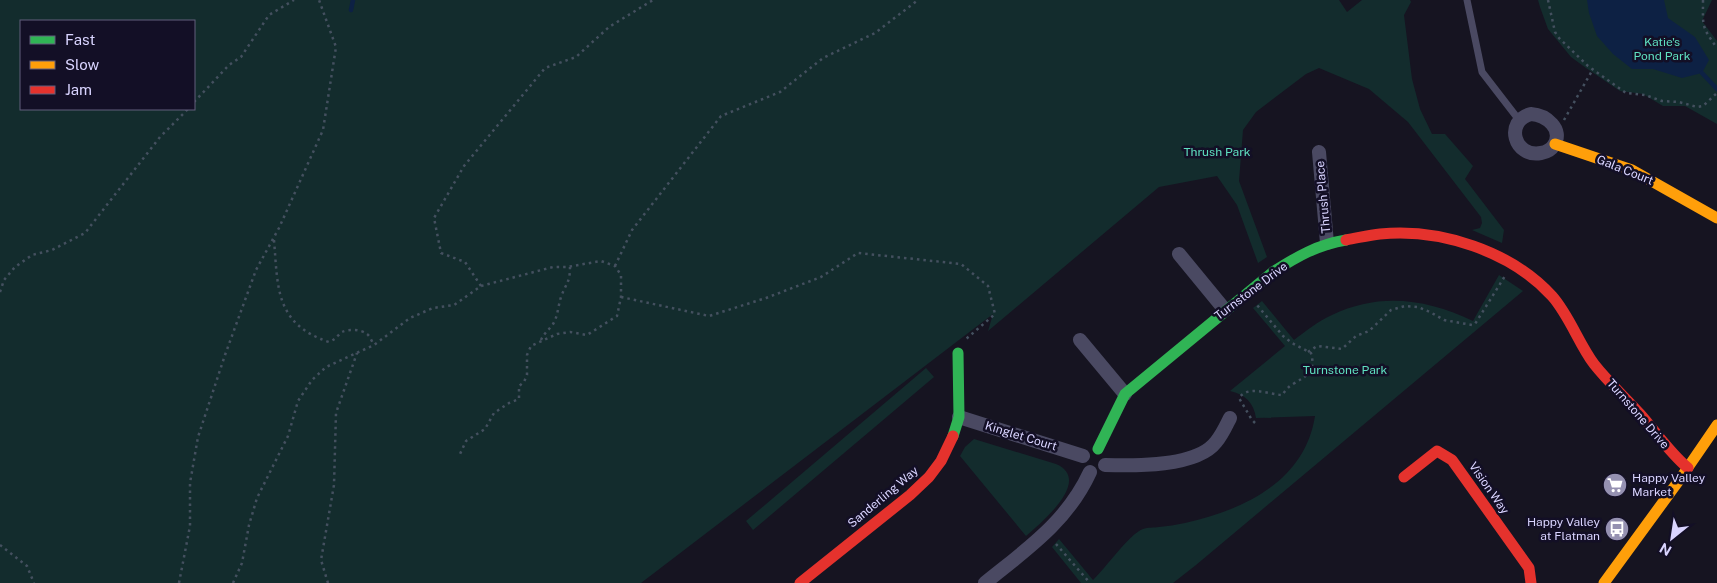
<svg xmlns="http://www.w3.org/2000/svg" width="1717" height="583" font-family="'Public Sans',sans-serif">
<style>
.green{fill:#132c2d;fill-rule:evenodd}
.water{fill:#0d2144}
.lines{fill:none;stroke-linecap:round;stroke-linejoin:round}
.stream{stroke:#0d2144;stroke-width:4.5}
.path{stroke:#44505f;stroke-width:2.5;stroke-dasharray:2.5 4;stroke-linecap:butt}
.lane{stroke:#4a4962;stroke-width:7}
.street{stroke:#4a4962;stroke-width:14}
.fast{stroke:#30b455;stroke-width:11}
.slow{stroke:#ff9f0a;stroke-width:11}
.jam{stroke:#e5322d;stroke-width:11}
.labels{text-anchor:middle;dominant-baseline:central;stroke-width:5;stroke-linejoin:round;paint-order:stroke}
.park-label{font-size:12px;fill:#5fe0c0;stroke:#130f26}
.street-label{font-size:12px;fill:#d9d4ff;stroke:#130f26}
.poi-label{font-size:12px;fill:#d9d4ff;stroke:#130f26;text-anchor:start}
</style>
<rect width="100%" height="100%" fill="#161421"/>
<!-- green -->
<path class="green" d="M0,0h1339l8,12 15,-12h48l1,2 -7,13 8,64 8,30 12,25h13l28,32 -8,13 39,51 -2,13 -30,-13 8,-2 2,-5 -1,-6 -73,-95 -39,-33 -50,-21 -13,6 -50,38 -13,18 -4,51 28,76 -9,6 -21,-58 -20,-29 -58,11 -171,144 5,-17 -352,269h-641zM21,21h173v88h-173z
M1538,0h174l-10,21 15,20v83l-32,-18h-22l-20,-12 -23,-3 -34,-23 -15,-11 -23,-28 -8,-22z
M1499,275l24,16 -327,274 -23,18h-92l-29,-36 7,-8 34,41c13,-12 36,-46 50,-51 5,-2 11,-1 16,-2 9,-1 17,-2 26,-4 59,-13 120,-42 130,-107l-59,2c-2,-15 -11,-24 -26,-27l55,-45 -32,-38 9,-7 32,39c12,-9 24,-19 38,-25 48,-23 95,-16 141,6z
M926,368l8,9 -181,153 -7,-9z
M974,439l82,25c37,16 -15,59 -30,72l-66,-80 5,-9z"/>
<!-- water -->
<path class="water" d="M1587,0h77l4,18 27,19 14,23 -7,13 -20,5 -29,-9h-21l-19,-15 -16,-18 -8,-23z"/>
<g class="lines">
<!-- stream -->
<path class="stream" d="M351,10l2,-10
M1702,73l15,16"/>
<!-- path -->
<path class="path" d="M1548,0l7,32 4,6 29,28 38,27 19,2 17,6 17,1 18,5 6,-1 14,-13
M1703,0c0,26 -2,26 14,48
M194,102l35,-37 12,-8 28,-42 25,-15
M1564,120l29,-51
M274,240c4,48 1,84 55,102 7,-3 8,-6 13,-10 6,-3 19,-3 25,2 3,2 5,8 7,11
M615,266l17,-36 89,-114 59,-24 43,-34 52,-25 43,-33
M481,286l-16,-24 -24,-9 -7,-35 30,-52 81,-98 31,-11 33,-30 44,-27
M0,292l4,-12 11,-13 17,-12 20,-5 33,-17 75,-96 28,-28
M621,297l88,19 57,-18 55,-21 37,-24 103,11 27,22 7,28 -29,25
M541,340c3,-7 8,-10 12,-16 5,-8 5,-18 8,-27 5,-14 9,-14 9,-30
M1308,352l9,-6 25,3 14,-13 13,-5 22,-21 14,-4 13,1 12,5 14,8 28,5 3,-1 30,-48
M1255,423l-3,-3 -13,-22c9,-13 28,-4 43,-3 3,-4 7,-9 11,-11 15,-9 23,-12 18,-31l-19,-10 -9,-7 -26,-31
M1056,544l34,39
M0,545l27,21 7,17
M179,583l11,-57v-43l8,-46 27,-82 31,-85 23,-42 44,-98 13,-83 -17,-47
M233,583l9,-20 7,-38 8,-27 31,-62 10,-35 14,-21 14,-13 48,-22 36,-27 23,-10 21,-3 27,-19 72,-19h14l34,-6 14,5 6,9v22l-4,19 -30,19 -17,-3 -13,2 -26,12 -4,9v20l-3,7 -5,4v13l-10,4 -15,10 -9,16 -19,12 -6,13
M328,583l-7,-23 13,-75 2,-72 21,-60"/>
<!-- lane -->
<path class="lane" d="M1467,0l15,72 37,48"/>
<!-- street -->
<path class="street" d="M1531,114c15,1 33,15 23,31 -3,5 -7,7 -13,8 -27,5 -37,-32 -10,-39z
M1319,152l8,91
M1179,254l46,56
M1080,340l45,54
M959,417l124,39
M1105,465c29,1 92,2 111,-23 6,-7 10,-16 14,-24
M985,583c42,-34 82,-61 105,-111"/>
<!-- fast -->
<path class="fast" d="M953,436l6,-19 -1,-64
M1098,449l27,-55 148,-122c25,-16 44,-27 73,-32"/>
<!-- slow -->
<path class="slow" d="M1555,144l77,26 85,48
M1604,583l76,-104 37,-54"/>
<!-- jam -->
<path class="jam" d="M1346,240c12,-2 23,-5 34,-6 60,-6 131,17 172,62 17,19 27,48 42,68 14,18 31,33 46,50 16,18 29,38 48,54
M1404,477l33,-26 15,9 77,108 2,15
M800,583l110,-88 19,-18 12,-16 12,-25"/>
</g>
<!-- icons -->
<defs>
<g id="supermarket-disc" transform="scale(1.25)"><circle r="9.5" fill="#9591b1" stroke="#130f26"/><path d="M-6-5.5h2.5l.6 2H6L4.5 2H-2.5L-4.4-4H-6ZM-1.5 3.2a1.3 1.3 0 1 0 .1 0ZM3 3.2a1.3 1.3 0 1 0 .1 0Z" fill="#fff"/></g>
<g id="bus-disc" transform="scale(1.25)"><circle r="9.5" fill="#9591b1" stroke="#130f26"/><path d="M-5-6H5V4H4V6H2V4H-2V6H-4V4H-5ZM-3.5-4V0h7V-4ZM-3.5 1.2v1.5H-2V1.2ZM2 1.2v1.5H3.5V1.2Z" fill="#fff"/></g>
</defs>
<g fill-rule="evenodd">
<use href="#supermarket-disc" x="1615" y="485"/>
<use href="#bus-disc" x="1617" y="529"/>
</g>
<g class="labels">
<!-- park labels -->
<g class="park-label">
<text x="1662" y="42">Katie's<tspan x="1662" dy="14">Pond Park</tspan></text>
<text x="1217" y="152">Thrush Park</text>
<text x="1345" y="370">Turnstone Park</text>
</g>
<!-- street labels -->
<g class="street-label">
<text transform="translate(1625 170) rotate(22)">Gala Court</text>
<text transform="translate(1323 197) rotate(-95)">Thrush Place</text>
<text transform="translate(1251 291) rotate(-37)">Turnstone Drive</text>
<text transform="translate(1638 414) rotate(49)">Turnstone Drive</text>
<text transform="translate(1021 436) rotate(17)">Kinglet Court</text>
<text transform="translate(1489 488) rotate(55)">Vision Way</text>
<text transform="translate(883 497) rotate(-40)">Sanderling Way</text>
</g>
<!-- poi labels -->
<g class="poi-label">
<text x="1632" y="478">Happy Valley<tspan x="1632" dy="14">Market</tspan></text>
<text x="1600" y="522" text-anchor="end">Happy Valley<tspan x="1600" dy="14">at Flatman</tspan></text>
</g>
</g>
<!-- legend -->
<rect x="20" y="20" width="175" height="90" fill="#130f26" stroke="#625e7d"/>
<rect x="30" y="36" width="25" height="8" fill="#30b455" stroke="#625e7d"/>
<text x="65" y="45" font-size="15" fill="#d9d4ff">Fast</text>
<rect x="30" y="61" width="25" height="8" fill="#ff9f0a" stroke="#625e7d"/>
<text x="65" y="70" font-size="15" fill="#d9d4ff">Slow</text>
<rect x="30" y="86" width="25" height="8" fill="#e5322d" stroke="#625e7d"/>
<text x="65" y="95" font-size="15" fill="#d9d4ff">Jam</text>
<!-- north arrow -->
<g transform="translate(1672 538) rotate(210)" stroke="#130f26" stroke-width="4" paint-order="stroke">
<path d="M0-4L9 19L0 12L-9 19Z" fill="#d9d4ff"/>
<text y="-8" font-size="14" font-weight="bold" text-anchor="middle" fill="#d9d4ff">N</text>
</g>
</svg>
